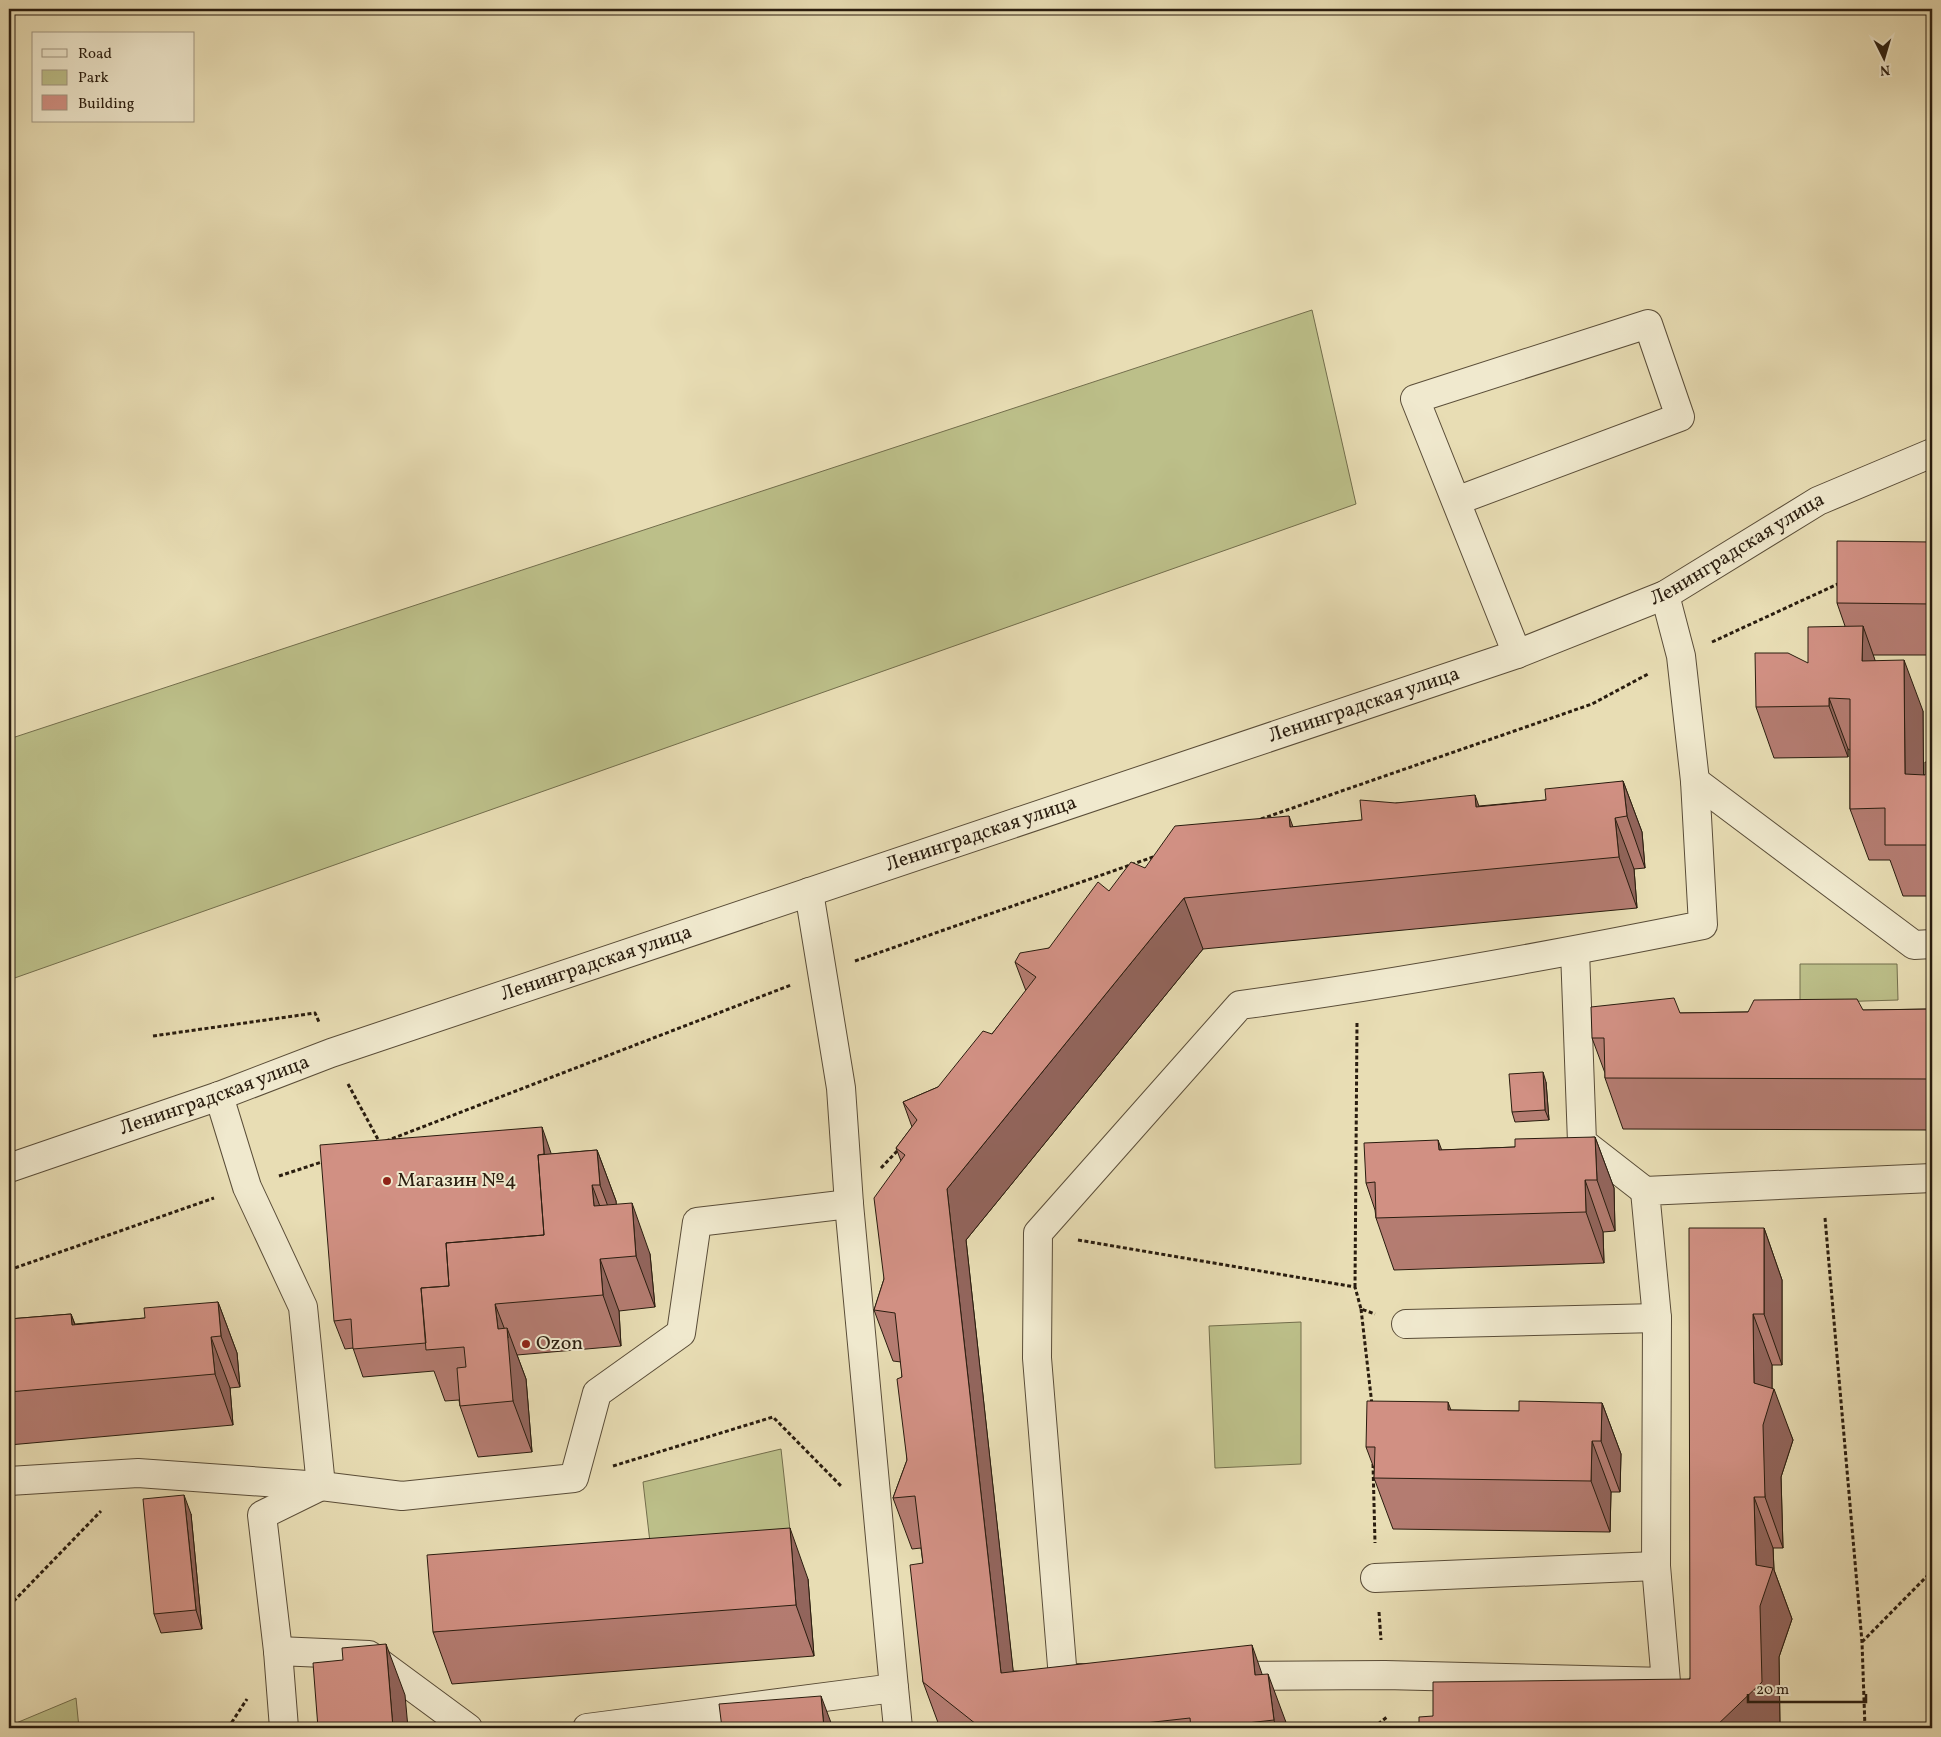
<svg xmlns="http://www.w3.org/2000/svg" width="1941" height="1737" font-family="Vollkorn,serif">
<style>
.green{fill:#bcbf89;stroke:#736e4c}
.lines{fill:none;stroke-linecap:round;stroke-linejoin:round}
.minor-casing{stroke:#5a4d38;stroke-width:30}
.path{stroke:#2a1d0f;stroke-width:3;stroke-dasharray:4 2.5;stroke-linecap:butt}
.minor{stroke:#f0e9ce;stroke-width:28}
.wall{fill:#b47c71;stroke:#2a1d0f}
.shaded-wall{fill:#92655c;stroke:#2a1d0f}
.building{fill:#d19083;stroke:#2a1d0f}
.poi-dot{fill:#8f2418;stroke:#f0e9ce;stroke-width:2}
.labels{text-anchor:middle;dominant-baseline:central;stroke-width:4;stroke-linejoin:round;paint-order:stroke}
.street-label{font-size:20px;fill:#2a1d0f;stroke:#f0e9ce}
.poi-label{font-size:20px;fill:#2a1d0f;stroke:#f0e9ce;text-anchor:start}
</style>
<rect width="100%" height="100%" fill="#e8ddb4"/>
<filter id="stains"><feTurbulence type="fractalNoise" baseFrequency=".004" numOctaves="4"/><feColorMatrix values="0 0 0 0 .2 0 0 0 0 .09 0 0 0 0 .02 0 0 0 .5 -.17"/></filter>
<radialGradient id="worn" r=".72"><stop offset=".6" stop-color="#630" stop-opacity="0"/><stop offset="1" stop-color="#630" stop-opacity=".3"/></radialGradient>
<!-- green -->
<path class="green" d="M1312,310l44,194 -1347,476v-241z
M1800,964h97l1,36 -98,3z
M1301,1322v142l-86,4 -6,-142z
M781,1449l10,90 -140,12 -8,-69z
M76,1698l3,30h-70v-2z"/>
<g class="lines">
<!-- minor casing -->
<g class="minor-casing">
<g id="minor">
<path d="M1456,501l224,-84 -32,-93 -233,75 102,255"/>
<path d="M1695,781l219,164 18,-1"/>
<path d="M1575,951l7,191 63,49"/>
<path d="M219,1096l28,91 56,120 18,179"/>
<path id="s1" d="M9,1168l210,-72 112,-43 1186,-399 148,-59 153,-94 114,-48"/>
<path d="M1406,1324l251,-6"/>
<path d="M9,1481l129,-8 183,13 81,10 172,-18 23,-85 84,-60 16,-111 152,-18"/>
<path d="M1375,1578l281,-12"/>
<path d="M278,1651l91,4 99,73"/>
<path d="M1232,1676l153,-1 281,7 -10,-116 1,-248 -12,-127 287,-13"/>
<path d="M1089,1678h-26l-26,-320 1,-125 202,-228c155,-21 309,-49 463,-80l-8,-144 -14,-125 -16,-61"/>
<path d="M894,1688l4,40"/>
<path d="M284,1728l-6,-77 -16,-136 57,-28"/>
<path d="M587,1728l307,-40 -45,-484 -8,-116 -32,-196"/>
</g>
</g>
<!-- path -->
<path class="path" d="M1712,642l128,-59
M1261,819l331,-115 56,-30
M855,961l301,-105
M153,1036l162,-23 4,9
M348,1084l32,59
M386,1141l405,-156
M881,1168l18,-19
M279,1176l46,-15
M1825,1218l37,424 3,86
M1078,1240l277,47 6,22 14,5
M9,1270l205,-72
M1355,1287l2,-265
M1361,1309l11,96
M1373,1464l2,79
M613,1466l160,-49 68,69
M9,1606l92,-95
M1379,1612l2,28
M1862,1642l70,-71
M228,1728l19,-29
M1373,1728l14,-11"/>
<!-- minor -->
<use href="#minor" class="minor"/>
</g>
<!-- wall -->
<path class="wall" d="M1932,542v113h-59l2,6 48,50v64h2l7,-12v133h-29l-13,-36h-21l-19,-51v-59l-2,-1v8l-74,1 -18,-51 52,-44 37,-37 -8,-23z
M1623,781l19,51 3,36 -11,1 3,39 -434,41 -237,291 47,431 249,4 25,50v3h-347l-17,-46v-119l-2,-15 -9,1 -19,-51 14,-38 -6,-98 -8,-1 -19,-51 10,-31 17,-118 -5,-13 16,-21 -9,-25 35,-15 54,-53 34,-43 -11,-29 34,-14 60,-57 36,-23 148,-41 69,-7 34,-17 83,3 67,-6z
M1932,1009v121l-309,-1 -18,-51v-5l-13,-35 88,-25z
M1546,1082l3,38 -34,2 -3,-10z
M1595,1137l19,51 1,43 -12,1 1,31 -210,7 -18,-52 -1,-8 -9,-27 76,-33 73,-3z
M597,1150l19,51v3l34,50 5,53 -36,4 2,35 -104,9 9,24 6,73 -54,5 -18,-51 -1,-6 -14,1 -11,-30 -71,6 -10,-29 -8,1 -11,-28 218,-167z
M1764,1228l18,52v85h-10v23l21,52 -12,37 2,71h-10l1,22 18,49 -13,38 1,71h-361l14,-12 257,-37z
M218,1302l19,51 3,34 -10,1 3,37 -224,20v-126l62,-5 4,10 70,-6z
M1602,1403l19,51 -1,38h-9l-1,40 -217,-3 -19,-51 1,-7 -9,-24 85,-37 68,1z
M191,1514l11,115 -41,4 -7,-19z
M808,1579l6,77 -362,28 -19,-52z"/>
<!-- shaded-wall -->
<path class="shaded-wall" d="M1863,626l18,51 -19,-16z
M1904,660l19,51 1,115 -19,-52z
M1829,698l19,51v8l-19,-51z
M1623,781l19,51 3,36 -18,-52z
M1475,795l18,51 -17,-39z
M1289,816l19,51 -18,-40z
M1615,818l19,51 3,39 -18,-51z
M1184,898l19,51 -237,291 53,484 -18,-51 -54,-484z
M1543,1072l3,10 3,38 -4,-10z
M542,1127l10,29 1,102z
M1595,1137l19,51 1,43 -18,-51z
M1438,1140l19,51 -18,-41z
M597,1150l19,51 3,35 -19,-51z
M1585,1180l18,52 1,31 -18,-51z
M592,1185l19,51 -17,-30z
M632,1203l18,51 5,53 -19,-51z
M1764,1228l18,52v85l-18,-51z
M600,1259l19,52 2,35 -18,-51z
M218,1302l19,51 3,34 -19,-51z
M495,1304l13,34 -1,-10 19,51 6,73 -19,-51 -15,-72z
M71,1314l18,51 -17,-40z
M1753,1314l19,51v30l2,-6 19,51 -12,37 2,71 -18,-51 -11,-114z
M211,1337l19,51 3,37 -18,-51z
M1448,1402l19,52 -19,-44z
M1602,1403l19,51 -1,38 -19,-51z
M1592,1441l19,51 -1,40 -19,-51z
M184,1495l7,19 11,115 -6,-19z
M1754,1497l19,51 1,22 18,49 -13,38 1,71h-66l42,-163z
M790,1528l18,51 6,77 -18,-51z
M386,1644l19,51 3,33h-15z
M1252,1645l18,52 -15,-22z
M1268,1674l19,51v3h-11l-2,-8z
M821,1696l12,32h-9z"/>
<!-- building -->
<path class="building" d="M1837,541l95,1v62l-95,-1z
M1863,626l-1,35 42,-1 1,114 20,1v-13l7,1v82h-47v-37l-35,1v-110l-21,-1v8l-73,1 -1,-54h33l20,10v-36z
M1623,781l4,35 -12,2 4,39 -435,41 -237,291 54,484 251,-28 3,30 13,-1 6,46 -72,8h-11l-1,-10 -72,8v2h-137l-58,-46 -13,-117 13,-2 -8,-67 -22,2 14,-38 -10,-81 5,-2 -7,-64 -21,-3 10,-31 -10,-81 31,-43 -9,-7 21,-28 -14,-18 35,-15 45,-56 9,3 44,-57 -21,-15 5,-9 29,-5 49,-66 11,9 22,-29 14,6 30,-42 114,-10 1,11 72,-7 -2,-20 36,3 79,-8 1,12 70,-7 -1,-11z
M1674,998l6,15 68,-1 6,-12 103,-1 6,11 69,-1v70l-327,-1 -1,-40h-12l-1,-31z
M1543,1072l2,38 -33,2 -3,-38z
M542,1127l2,27 -6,1 6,80 -98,8 3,43 -28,2 5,55 -73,6 -2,-30 -17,2 -14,-176z
M1595,1137l2,43h-12l1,32 -210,6 -1,-36 -9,1 -2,-40 74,-3 1,10 76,-3v-8z
M597,1150l3,35h-8l2,21 38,-3 4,53 -36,3 3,36 -108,9 3,25 9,-1 6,73 -53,5 -3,-38 9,-1 -2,-20 -38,3 -5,-62 28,-2 -3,-43 98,-8 -6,-80z
M1689,1228h75v86h-11l1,69 20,6 -11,36 2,72h-11l2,68 17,3 -13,38 2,76 -48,46h-295v-11l14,-1v-34l257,-3z
M218,1302l3,34 -10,1 4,37 -206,18v-73l62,-5 1,11 73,-7 -1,-10z
M1367,1401l81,1v8l71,1v-10l83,2 -1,38h-9l-1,40 -217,-3 1,-31h-9z
M184,1495l12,115 -42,4 -11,-115z
M790,1528l6,77 -363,27 -6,-77z
M386,1644l7,84h-75l-5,-65 30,-3 -1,-12z
M821,1696l3,32h-102l-3,-24z"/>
<!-- markers -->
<g class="poi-dot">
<circle cx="387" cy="1181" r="5"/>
<circle cx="526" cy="1344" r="5"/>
</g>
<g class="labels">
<!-- street labels -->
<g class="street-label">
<text stroke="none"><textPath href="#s1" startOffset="1838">Ленинградская улица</textPath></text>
<text stroke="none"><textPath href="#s1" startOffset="1432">Ленинградская улица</textPath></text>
<text stroke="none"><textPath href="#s1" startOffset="1028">Ленинградская улица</textPath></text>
<text stroke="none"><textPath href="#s1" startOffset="622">Ленинградская улица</textPath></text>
<text stroke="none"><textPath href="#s1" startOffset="218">Ленинградская улица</textPath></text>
</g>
<!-- poi labels -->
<g class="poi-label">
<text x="397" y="1181">Магазин №4</text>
<text x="536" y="1344">Ozon</text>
</g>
</g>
<!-- margin -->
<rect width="1941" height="1737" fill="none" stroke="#e8ddb4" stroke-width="30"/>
<rect x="10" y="10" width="1921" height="1717" fill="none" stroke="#2a1d0f" stroke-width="2.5"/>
<rect x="15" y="15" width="1911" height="1707" fill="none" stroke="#2a1d0f"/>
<!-- legend -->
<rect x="32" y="32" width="162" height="90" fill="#f0e9ce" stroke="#a19782"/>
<rect x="42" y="49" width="25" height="8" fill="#f0e9ce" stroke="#a19782"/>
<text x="78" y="58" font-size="15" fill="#2a1d0f">Road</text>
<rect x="42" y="70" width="25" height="15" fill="#bcbf89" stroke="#a19782"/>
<text x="78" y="82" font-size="15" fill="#2a1d0f">Park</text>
<rect x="42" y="95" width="25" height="15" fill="#d19083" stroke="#a19782"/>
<text x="78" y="108" font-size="15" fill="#2a1d0f">Building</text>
<!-- north arrow -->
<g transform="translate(1884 58) rotate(175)" stroke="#f0e9ce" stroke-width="4" paint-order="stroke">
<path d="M0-4L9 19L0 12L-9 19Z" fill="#2a1d0f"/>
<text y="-8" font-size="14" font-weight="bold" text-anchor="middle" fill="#2a1d0f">N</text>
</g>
<!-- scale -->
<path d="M1748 1694v8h118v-8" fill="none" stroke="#2a1d0f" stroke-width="2.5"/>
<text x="1756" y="1694" font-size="15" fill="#2a1d0f" stroke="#f0e9ce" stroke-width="4" paint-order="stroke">20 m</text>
<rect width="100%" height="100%" filter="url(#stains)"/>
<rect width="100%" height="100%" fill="url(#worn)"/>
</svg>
